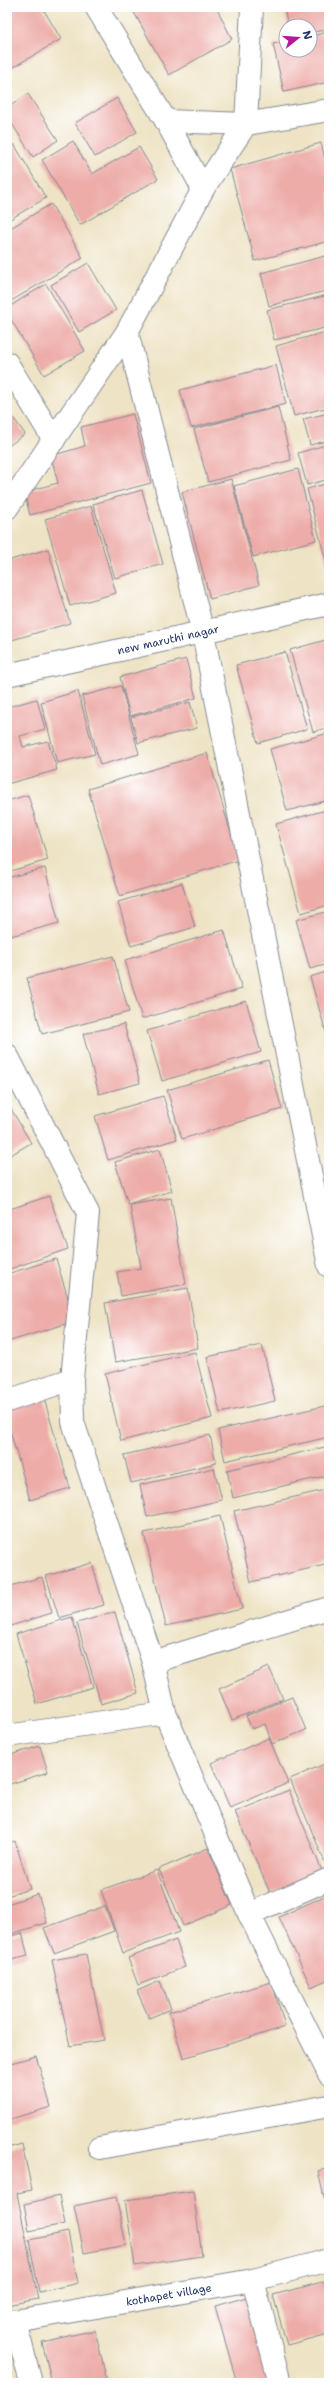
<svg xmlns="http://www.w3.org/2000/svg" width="336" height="2390" viewBox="0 0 336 2390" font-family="'Shantell Sans',sans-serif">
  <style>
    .building { fill: #edaca8 }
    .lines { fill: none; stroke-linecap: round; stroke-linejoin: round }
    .minor-casing { stroke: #848992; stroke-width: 24 }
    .minor { stroke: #fff; stroke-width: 22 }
    .labels { text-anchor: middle; stroke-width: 4; stroke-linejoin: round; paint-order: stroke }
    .street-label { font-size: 11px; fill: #1b2f5e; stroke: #fff }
  </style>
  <rect width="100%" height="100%" fill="#fff"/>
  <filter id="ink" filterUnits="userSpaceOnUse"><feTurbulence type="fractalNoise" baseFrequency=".025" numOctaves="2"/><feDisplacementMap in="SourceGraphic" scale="8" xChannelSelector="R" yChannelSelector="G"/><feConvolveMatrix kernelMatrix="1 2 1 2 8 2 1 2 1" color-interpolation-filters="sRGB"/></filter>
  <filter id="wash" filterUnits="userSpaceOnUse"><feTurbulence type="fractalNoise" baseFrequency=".012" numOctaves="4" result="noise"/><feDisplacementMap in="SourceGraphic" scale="16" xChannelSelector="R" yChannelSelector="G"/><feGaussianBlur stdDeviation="0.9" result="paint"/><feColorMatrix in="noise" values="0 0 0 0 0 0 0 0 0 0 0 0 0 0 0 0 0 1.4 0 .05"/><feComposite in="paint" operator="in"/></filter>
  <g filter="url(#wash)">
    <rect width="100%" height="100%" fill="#eee3c5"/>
    <g id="blocks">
      <path class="building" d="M7 7H42L61 39 7 71Z
        M131 7H216L232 39 169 75Z
        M289 7H329V29L310 33V26H288L284 8Z
        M329 32V82L284 92 273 44 286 41V50H310V36Z
        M28 94 58 140 33 157 7 116V108Z
        M117 98 137 132 95 157 75 123Z
        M73 141 92 174 139 147 158 179 80 225 42 160Z
        M321 143 329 174V241L255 261 230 169Z
        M14 144 46 198 7 221V149Z
        M51 204 83 258 11 301 7 295V230Z
        M329 255V290L269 306 261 273Z
        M88 263 116 310 79 332 51 285Z
        M46 284 85 351 44 375 7 313V308Z
        M329 295V327L274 340 267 310Z
        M329 331V407L294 416 276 346Z
        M276 365 286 404 191 428 180 390Z
        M278 407 291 460 208 482 194 429Z
        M7 409 25 434 7 447Z
        M329 413V440L310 445 303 419Z
        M133 414 151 483 30 515 24 492 58 483 51 456 85 446 81 427Z
        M329 444V479L307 485 298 453Z
        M298 469 316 540 253 557 234 486Z
        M231 479 259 585 210 599 182 492Z
        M329 483V564L327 565 307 489Z
        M142 490 163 564 115 578 93 504Z
        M91 506 116 593 70 606 45 519Z
        M48 549 70 623 12 640 7 624V561Z
        M329 639V727L313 732 290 650Z
        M285 652 307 729 258 743 236 665Z
        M186 659 196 698 130 716 120 677Z
        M121 686 139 754 100 765 82 696Z
        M78 691 95 754 57 763 41 702Z
        M37 699 45 729 20 736 23 747 48 741 57 770 7 784V707Z
        M190 702 197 728 138 743 131 717Z
        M329 733V800L287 811 270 749Z
        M207 753 239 860 120 896 88 789Z
        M28 795 48 860 7 872V801Z
        M329 809V905L301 913 276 824Z
        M45 868 59 923 7 937V878Z
        M182 883 195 927 131 946 118 902Z
        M329 911V964L310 969 296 920Z
        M224 930 242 989 142 1019 125 960Z
        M113 956 129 1012 42 1034 27 978Z
        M329 971V1043L310 977Z
        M246 1001 261 1052 162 1081 147 1031Z
        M124 1024 140 1083 99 1094 83 1034Z
        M268 1060 282 1109 182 1139 167 1090Z
        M163 1096 177 1139 108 1160 95 1116Z
        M7 1102 31 1143 7 1157Z
        M160 1149 172 1191 128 1204 115 1162Z
        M49 1196 68 1249 7 1270V1210Z
        M171 1198 186 1284 121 1296 117 1272 141 1268 130 1205Z
        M56 1259 75 1321 7 1342V1274Z
        M188 1288 198 1348 115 1362 105 1303Z
        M262 1345 275 1401 220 1413 207 1357Z
        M195 1352 212 1418 121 1441 105 1374Z
        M43 1395 70 1488 30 1500 7 1420V1406Z
        M329 1405V1437L225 1461 218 1430Z
        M210 1435 216 1463 131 1483 124 1455Z
        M329 1446V1475L233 1498 227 1470Z
        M214 1468 222 1500 147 1517 140 1485Z
        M329 1489V1564L251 1582 234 1511Z
        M220 1516 242 1609 166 1626 144 1533Z
        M92 1563 104 1605 59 1618 46 1576Z
        M42 1577 52 1613 7 1627V1587Z
        M115 1612 138 1693 101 1704 77 1623Z
        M72 1617 93 1687 37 1704 16 1634Z
        M329 1640V1652L324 1642Z
        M269 1667 283 1699 232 1720 219 1689Z
        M292 1697 306 1730 272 1744 265 1724 252 1729 246 1716Z
        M269 1738 288 1783 230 1808 211 1763Z
        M40 1746 48 1772 7 1785V1756Z
        M329 1762V1870H328L290 1779Z
        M289 1790 322 1871 270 1893 235 1812Z
        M15 1841 30 1889 7 1896V1844Z
        M208 1848 232 1905 183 1926 159 1869Z
        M157 1870 179 1932 123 1953 101 1890Z
        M38 1894 47 1923 7 1935V1904Z
        M329 1894V1979L311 1987 279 1917Z
        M105 1906 114 1931 54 1953 44 1928Z
        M22 1933 28 1956 7 1961V1937Z
        M176 1940 185 1967 138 1985 128 1958Z
        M86 1954 104 2040 70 2046 52 1960Z
        M160 1981 171 2009 149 2018 137 1991Z
        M272 1982 285 2027 183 2058 169 2012Z
        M36 2056 51 2107 7 2120V2064Z
        M22 2144 32 2190 17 2193 38 2299 7 2305V2148Z
        M329 2168V2215H328L318 2171Z
        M193 2191 202 2256 135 2266 125 2200Z
        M59 2196 65 2224 29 2231 24 2204Z
        M116 2197 126 2245 84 2253 74 2206Z
        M68 2232 78 2283 39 2292 29 2240Z
        M326 2281 329 2294V2334L287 2345 273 2295Z
        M250 2296 276 2383H237L215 2306Z
        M95 2330 107 2381 99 2383H52L42 2342Z"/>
    </g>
  </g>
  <g filter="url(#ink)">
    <use href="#blocks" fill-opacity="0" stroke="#848992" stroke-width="1"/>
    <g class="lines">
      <g class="minor-casing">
        <g id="minor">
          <path d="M96 7 166 121 246 124 329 110"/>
          <path d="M166 121 203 189"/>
          <path d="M127 332 203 633 329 1266"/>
          <path d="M7 363 54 440"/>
          <path d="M7 508 127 332 203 189 246 124 252 7"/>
          <path id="s1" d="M7 675 329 604"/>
          <path d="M7 1055 88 1213 72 1379 73 1422 153 1662 165 1713 249 1914 329 2074"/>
          <path d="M7 1401 72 1379"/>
          <path d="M153 1662 329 1608"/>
          <path d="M7 1736 165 1713"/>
          <path d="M249 1914 329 1879"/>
          <path d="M99 2148 329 2106"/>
          <path d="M253 2280 280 2383"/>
          <path id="s2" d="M7 2320 15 2321 253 2280 329 2260"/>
          <path d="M15 2321 31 2383"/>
        </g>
      </g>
      <use href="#minor" class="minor"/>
    </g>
  </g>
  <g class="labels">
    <g class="street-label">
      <text dy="4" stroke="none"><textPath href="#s1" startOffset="165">new maruthi nagar</textPath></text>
      <text dy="4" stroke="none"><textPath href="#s2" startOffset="164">kothapet village</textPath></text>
    </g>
  </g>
  <rect width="336" height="2390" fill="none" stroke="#fff" stroke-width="24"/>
  <g transform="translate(298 38) rotate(73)"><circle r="19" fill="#ffffff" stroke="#a4acbf"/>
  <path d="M0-3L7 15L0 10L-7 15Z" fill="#b5179e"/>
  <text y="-6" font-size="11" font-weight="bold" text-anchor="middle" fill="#1b2f5e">N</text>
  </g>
</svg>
